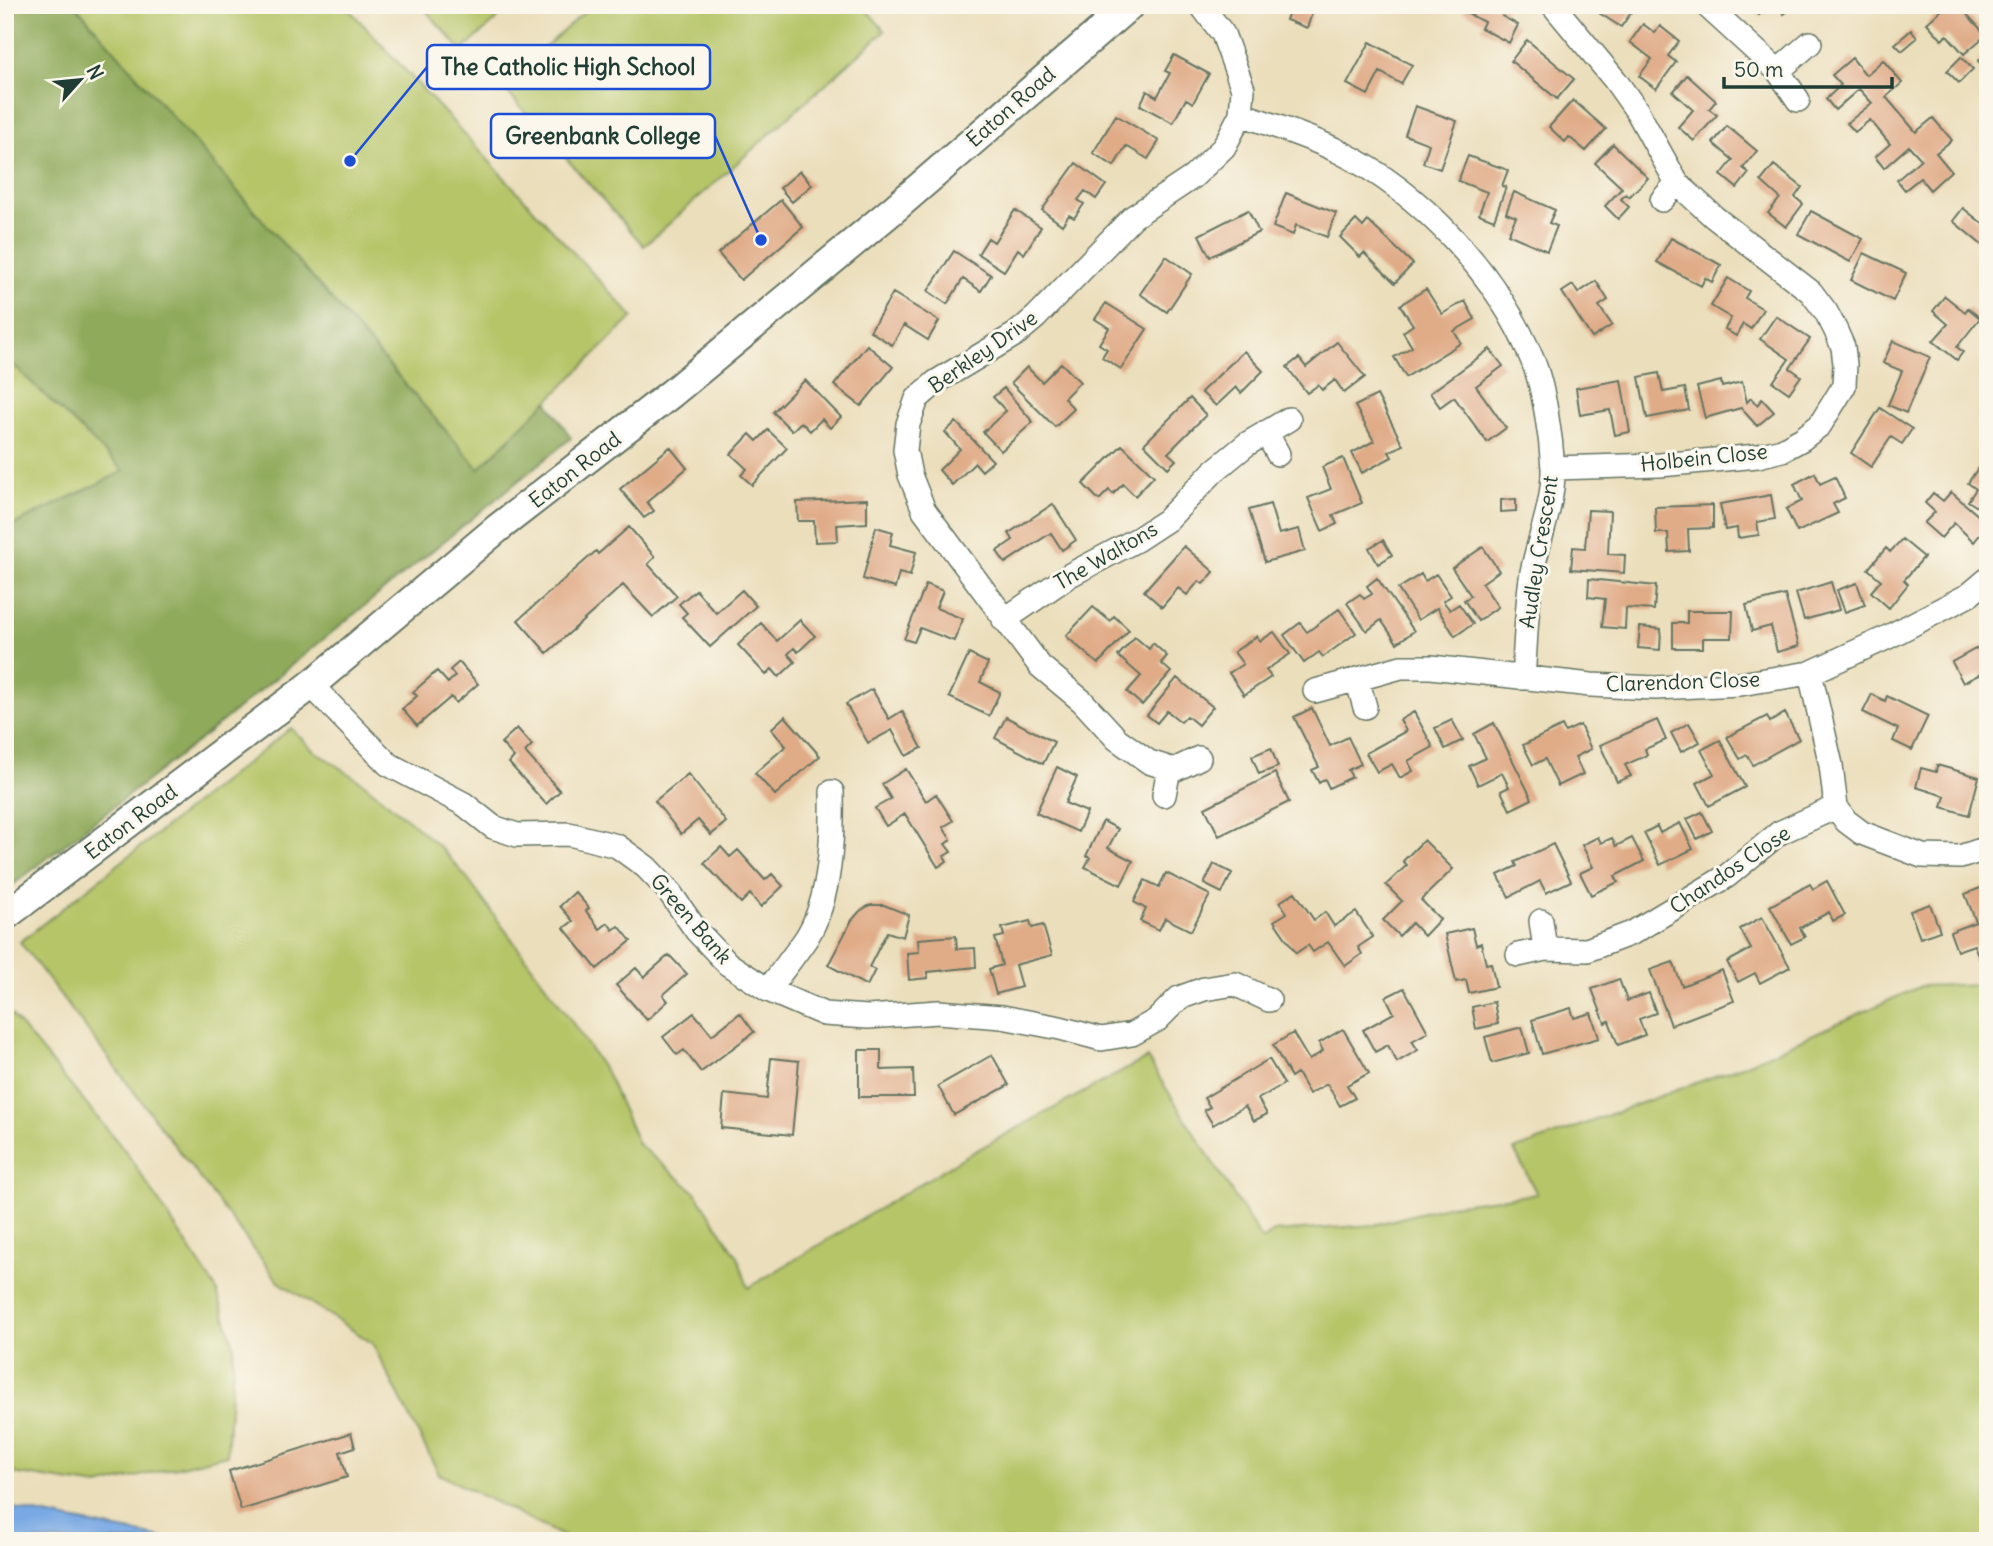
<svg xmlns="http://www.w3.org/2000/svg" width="1993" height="1546" viewBox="0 0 1993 1546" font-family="Delius,sans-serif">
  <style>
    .green { fill: #b6c567; stroke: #6a814e; stroke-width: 2 }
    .forest { fill: #90aa5c; stroke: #587448; stroke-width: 2 }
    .water { fill: #79a9e4; stroke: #4c738c; stroke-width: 2 }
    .building { fill: #e0ac88 }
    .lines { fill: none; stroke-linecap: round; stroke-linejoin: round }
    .minor-casing { stroke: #667563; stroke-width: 26 }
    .tertiary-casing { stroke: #667563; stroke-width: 32 }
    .minor { stroke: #fff; stroke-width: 23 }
    .tertiary { stroke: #fff; stroke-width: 28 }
    .labels { text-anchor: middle; stroke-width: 6; stroke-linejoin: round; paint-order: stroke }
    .street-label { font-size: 21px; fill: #1f3d34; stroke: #fbf7ec }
    .leader { fill: none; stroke: #1d4ed8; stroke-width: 2.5 }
    .callout-dot { fill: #1d4ed8; stroke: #fbf7ec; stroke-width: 2.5 }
    .callout { fill: #fbf7ec; stroke: #1d4ed8; stroke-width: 2.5 }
    .callout-label { font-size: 23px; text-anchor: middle; font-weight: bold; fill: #1f3d34 }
  </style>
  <rect width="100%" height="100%" fill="#fbf7ec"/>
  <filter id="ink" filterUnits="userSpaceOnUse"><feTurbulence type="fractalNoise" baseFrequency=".0143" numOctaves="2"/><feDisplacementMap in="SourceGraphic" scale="14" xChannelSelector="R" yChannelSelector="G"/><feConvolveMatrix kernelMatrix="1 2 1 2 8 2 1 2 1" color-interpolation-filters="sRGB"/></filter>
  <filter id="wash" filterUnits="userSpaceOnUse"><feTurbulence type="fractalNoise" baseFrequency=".00686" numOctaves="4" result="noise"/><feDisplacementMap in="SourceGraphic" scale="28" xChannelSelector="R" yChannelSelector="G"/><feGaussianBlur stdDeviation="1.57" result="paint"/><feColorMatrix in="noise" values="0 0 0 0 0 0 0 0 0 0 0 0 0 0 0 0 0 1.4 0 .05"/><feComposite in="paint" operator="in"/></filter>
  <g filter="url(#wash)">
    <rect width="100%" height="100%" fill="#ebdebb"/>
    <path class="green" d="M75 5H345L633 317 479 469Z
      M421 5H512L462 51Z
      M592 5H862L885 31 644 246 502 86Z
      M5 357 125 471 5 529Z
      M291 728 313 750 363 783 411 822 443 850 466 877 564 1010 607 1074 638 1144 695 1192 738 1257 748 1288 964 1157 1147 1058 1262 1240 1274 1232 1374 1225 1450 1205 1537 1194 1514 1150 1742 1066 1921 986 1988 984V1541H572L439 1474 372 1343 279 1282 20 942Z
      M5 1007 127 1153 216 1289 234 1346 227 1455 98 1486 5 1472Z"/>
    <path class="forest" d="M5 5 76 6 479 469 547 401 571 438 198 741 5 891V529L124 471 5 357V45L15 40 5 29Z"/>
    <path class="water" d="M5 1507 177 1541H5Z"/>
    <g id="blocks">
      <path class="building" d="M1291 5H1315L1307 28 1286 20Z
        M1466 5H1501L1506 8 1502 16 1518 25 1509 43 1481 28 1484 22 1463 11Z
        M1600 5H1622L1632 11 1621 27 1596 11Z
        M1750 5H1770L1759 15Z
        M1776 5H1794L1784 14Z
        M1947 5H1968L1963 10 1986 35 1964 54 1947 35 1942 40 1927 23Z
        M1643 24 1655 33 1660 26 1679 41 1668 56 1676 62 1656 89 1639 76 1652 59 1630 42Z
        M1911 30 1917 38 1902 51 1895 44Z
        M1527 40 1574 79 1557 99 1511 61Z
        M1370 42 1412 65 1401 84 1380 72 1368 95 1347 84Z
        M1988 52V71L1978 61Z
        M1174 55 1209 74 1193 103 1186 99 1173 123 1140 105 1147 91 1157 97 1170 73 1165 71Z
        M1961 57 1973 69 1959 83 1947 71Z
        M1852 58 1866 75 1883 60 1902 83 1886 97 1916 132 1933 118 1952 140 1936 153 1951 171 1930 190 1920 178 1905 190 1897 180 1921 159 1909 146 1884 168 1875 157 1890 144 1870 120 1855 132 1847 123 1872 103 1859 89 1835 110 1826 99 1841 85 1832 75Z
        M1687 75 1716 101 1709 109 1717 115 1694 141 1678 127 1693 110 1673 92Z
        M1573 100 1606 129 1586 151 1569 137 1565 142 1549 127Z
        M1415 106 1457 121 1440 169 1423 163 1429 144 1405 135Z
        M1116 115 1159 141 1148 159 1126 146 1114 166 1093 153Z
        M1727 126 1757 151 1743 168 1749 173 1737 188 1721 175 1733 160 1713 143Z
        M1613 144 1648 178 1629 197 1626 194 1621 199 1629 207 1618 219 1605 206 1622 188 1595 163Z
        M1468 156 1508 170 1502 186 1506 187 1494 220 1479 214 1487 192 1458 181Z
        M1076 163 1106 185 1096 199 1085 191 1078 200 1084 204 1074 218 1069 215 1062 225 1042 210Z
        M1774 165 1802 187 1795 197 1803 204 1786 227 1768 213 1780 198 1761 181Z
        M800 171 812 185 792 202 780 188Z
        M1514 192 1555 210 1549 223 1557 226 1547 251 1508 234 1516 217 1506 213Z
        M1286 193 1336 213 1327 237 1296 225 1293 235 1273 227Z
        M781 200 803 227 741 280 718 253Z
        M1963 208 1988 228V250L1953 221Z
        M1015 210 1041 227 1024 254 1018 249 1004 271 978 254 988 238 994 242Z
        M1248 210 1259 232 1210 257 1199 235Z
        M1811 211 1863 239 1850 262 1798 234Z
        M1356 220 1363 227 1368 221 1413 264 1395 283 1364 253 1360 257 1340 237Z
        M1671 238 1721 265 1712 282 1705 278 1701 286 1657 262Z
        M954 251 991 275 981 291 963 279 947 304 928 291Z
        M1864 253 1906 273 1893 301 1851 280Z
        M1166 256 1192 274 1167 312 1140 294Z
        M1728 278 1749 291 1745 298 1763 309 1751 329 1743 324 1736 336 1725 329 1731 318 1711 306Z
        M1596 281 1608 300 1599 306 1612 325 1592 338 1562 292 1573 285 1578 293Z
        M1426 289 1442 314 1465 301 1475 319 1454 331 1461 343 1406 377 1394 357 1412 347 1403 332 1413 325 1400 305Z
        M893 293 939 321 928 340 904 325 892 345 870 331Z
        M1945 296 1965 312 1968 308 1980 318 1957 347 1963 352 1957 360 1933 341 1948 324 1933 311Z
        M1106 303 1147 329 1121 369 1102 357 1107 349 1099 344 1109 328 1095 319Z
        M1776 316 1810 339 1790 368 1801 376 1789 393 1773 382 1789 359 1760 339Z
        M1893 341 1930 357 1906 413 1888 405 1902 371 1883 363Z
        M1337 342 1365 377 1344 393 1335 380 1322 390 1318 385 1307 393 1287 367 1299 358 1306 367Z
        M867 345 893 367 861 406 834 385Z
        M1490 349 1503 366 1476 386 1506 428 1487 442 1454 397 1440 407 1430 393Z
        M1244 351 1263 371 1241 393 1236 387 1216 406 1201 392Z
        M1061 363 1080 382 1064 398 1074 409 1055 427 1011 383 1027 367 1042 382Z
        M1659 373 1663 392 1685 388 1689 410 1647 418 1639 377Z
        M805 380 841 417 830 428 822 419 810 431 801 422 792 431 773 412Z
        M1621 380 1630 432 1615 435 1610 410 1580 415 1576 388Z
        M1721 381 1722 387 1742 382 1747 402 1751 398 1757 405 1762 399 1774 412 1757 426 1741 408 1705 418 1697 387Z
        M1004 388 1033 422 1001 451 983 432 1006 411 993 397Z
        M1377 395 1403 445 1389 452 1392 457 1362 473 1352 453 1374 441 1355 406Z
        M1190 398 1206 415 1168 453 1176 460 1168 468 1144 444Z
        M1880 408 1912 429 1902 444 1891 437 1871 467 1851 453Z
        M956 422 993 461 982 471 975 463 952 485 939 470 960 449 945 432Z
        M768 430 787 448 752 485 741 475 747 469 731 454 750 434 757 441Z
        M1122 445 1154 476 1135 496 1123 484 1113 494 1109 490 1099 500 1083 484Z
        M670 447 687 468 647 502 654 511 644 518 620 489Z
        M1988 453V514L1968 501 1976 489 1968 483Z
        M1343 458 1362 503 1333 515 1337 524 1322 531 1308 498 1331 489 1322 467Z
        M1815 473 1820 484 1835 477 1845 498 1833 504 1838 513 1797 532 1786 509 1802 501 1794 484Z
        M1951 492 1988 524 1974 542 1954 523 1941 538 1924 523 1935 512 1925 503 1933 493 1943 501Z
        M1771 495 1775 519 1757 522 1759 535 1738 538 1737 528 1725 530 1720 504Z
        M867 499V523L837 525 838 541 815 542 814 521H798L797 502Z
        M1516 499V511L1501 512V500Z
        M1053 504 1076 540 1062 550 1051 533 1005 563 997 551 1013 540 1009 533Z
        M1270 504 1279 534 1299 529 1305 551 1265 562 1249 510Z
        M1713 505V528L1688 529 1689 551 1669 552 1668 533H1656L1655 507Z
        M1588 510 1610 511 1608 554 1625 555 1624 573 1571 569 1573 547 1585 548Z
        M629 527 655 557 648 564 677 596 653 617 623 585 547 653 518 620 596 551 598 554Z
        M876 527 893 532 890 545 916 552 910 576 899 573 895 588 863 579Z
        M1902 539 1924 557 1904 580 1908 584 1889 608 1871 592 1881 580 1868 569 1886 548 1890 552Z
        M1383 540 1392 555 1378 564 1369 548Z
        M1184 546 1214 572 1203 584 1199 581 1187 595 1178 588 1162 607 1144 591Z
        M1483 547 1499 571 1482 583 1498 607 1478 621 1464 600 1471 596 1452 568Z
        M1421 574 1425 581 1436 574 1451 596 1443 601 1450 610 1459 604 1473 624 1455 636 1437 608 1418 620 1398 589Z
        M1377 578 1414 631 1397 643 1381 620 1367 631 1347 603 1360 594 1364 599 1372 594 1367 586Z
        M1589 579 1656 586 1654 610 1626 608 1625 629 1602 627 1605 599 1588 597Z
        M1831 582 1839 610 1804 620 1796 593Z
        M1857 583 1865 605 1845 612 1837 590Z
        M926 584 943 591 936 608 963 619 954 641 920 628 914 642 904 639Z
        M696 590 716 613 742 590 756 606 710 647 682 617 687 613 679 604Z
        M1785 595 1799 646 1777 652 1771 626 1752 631 1746 605Z
        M1093 607 1110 621 1114 616 1129 630 1098 664 1066 636Z
        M1339 609 1356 633 1323 657 1319 652 1304 663 1284 635 1300 623 1307 632Z
        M1687 611H1733L1732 638H1703V648H1673V623H1687Z
        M800 620 815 636 798 652 794 648 788 654 795 662 779 677 772 669 766 675 738 645 761 623 777 641Z
        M1640 627 1661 629 1660 650 1638 648Z
        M1274 632 1290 654 1266 670 1271 677 1244 695 1229 673 1243 664 1234 652 1257 636 1260 641Z
        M1135 637 1149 649 1153 643 1167 656 1161 663 1171 672 1142 705 1127 692 1141 676 1118 656Z
        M1988 642V687L1980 674 1963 683 1952 662Z
        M969 654 988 663 980 682 1000 692 989 716 949 697Z
        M459 662 478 684 456 703 451 697 417 726 402 709 417 696 413 692 437 671 448 683 455 676 450 670Z
        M1177 678 1213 707 1198 725 1187 716 1181 722 1167 711 1157 723 1147 715Z
        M872 689 889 719 902 711 922 748 906 756 892 730 868 743 846 704Z
        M1872 694 1885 701 1887 696 1928 716 1912 750 1893 741 1898 729 1863 712Z
        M1312 708 1330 746 1348 737 1361 764 1348 770 1352 777 1329 788 1325 779 1319 783 1312 770 1319 767 1294 717Z
        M1414 712 1433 747 1408 761 1413 771 1400 778 1392 764 1377 772 1366 753 1406 731 1400 720Z
        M1785 713 1799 739 1753 765 1747 755 1740 759 1727 737 1767 716 1770 722Z
        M785 716 820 756 775 795 755 773 786 746 771 729Z
        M1006 717 1054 742 1043 764 995 738Z
        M1452 720 1463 740 1445 749 1435 728Z
        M1657 720 1666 740 1645 749 1647 755 1625 765 1631 776 1617 782 1600 745Z
        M1494 723 1532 799 1510 810 1501 791 1509 787 1502 773 1478 785 1469 766 1486 758 1474 734Z
        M1689 723 1700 742 1681 752 1671 733Z
        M1580 725 1591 749 1575 757 1583 774 1558 786 1545 759 1533 765 1523 745 1562 726 1565 732Z
        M517 728 532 745 525 752 560 791 546 804 509 763 514 757 501 743Z
        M1720 740 1745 787 1709 806 1697 783 1714 774 1701 750Z
        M1271 748 1278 767 1259 774 1252 756Z
        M1937 765 1979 777 1969 815 1942 807 1945 796 1916 787 1921 768 1936 772Z
        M1057 767 1077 777 1065 803 1087 812 1078 832 1036 813Z
        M906 769 926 801 936 794 953 821 943 827 951 840 945 844 951 852 944 856 947 861 938 867 905 814 886 826 875 808 891 799 882 784Z
        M1275 773 1289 802 1219 836 1205 808Z
        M688 774 726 822 711 835 698 820 681 834 655 801Z
        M1702 812 1712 831 1697 839 1687 819Z
        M1103 821 1118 829 1108 848 1133 861 1121 885 1085 867 1090 858 1086 856Z
        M1680 823 1693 849 1660 865 1644 833 1657 826 1660 833Z
        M1598 837 1601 843 1612 838 1616 846 1632 838 1644 861 1615 876 1618 882 1591 895 1580 873 1593 867 1582 845Z
        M1424 840 1453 869 1421 900 1440 919 1424 936 1412 923 1399 936 1383 920 1402 901 1386 885 1407 865 1403 861Z
        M1553 844 1571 881 1546 893 1540 881 1509 897 1498 875 1517 866 1515 862Z
        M721 847 730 857 738 850 765 880 772 874 783 886 761 907 750 894 741 903 704 863Z
        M1214 864 1232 873 1222 893 1204 884Z
        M1166 873 1210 895 1191 931 1165 918 1159 930 1140 921 1146 909 1134 902 1145 880 1159 887Z
        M1827 881 1845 915 1833 921 1829 912 1800 928 1805 937 1791 944 1770 906 1810 884 1813 889Z
        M1988 885V966L1983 968 1974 945 1957 951 1950 932 1976 922 1965 894Z
        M575 892 589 908 586 911 600 929 608 923 613 930 619 926 631 941 597 969 564 928 573 921 560 906Z
        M1295 892 1314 920 1325 912 1334 926 1356 912 1373 937 1358 947 1362 954 1345 966 1328 942 1313 952 1308 945 1296 953 1274 921 1287 913 1280 902Z
        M1930 904 1940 931 1920 938 1910 911Z
        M870 905H884L909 915 903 937 887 932 869 967 875 970 867 986 828 965 852 920 860 911Z
        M1762 917 1790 967 1760 983 1755 973 1738 982 1727 962 1751 949 1740 929Z
        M1030 921 1032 928 1043 925 1052 955 1015 965 1021 987 996 994 989 969 1002 965 995 938 1004 936 1002 928Z
        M1472 928 1476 945 1481 943 1486 964 1491 963 1496 987 1469 993 1466 980 1456 982 1445 934Z
        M956 936 957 949 975 948 976 967 928 972V978L909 980 907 953 919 952 918 939Z
        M669 955 687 974 663 995 668 1001 647 1020 616 985 636 968 644 977Z
        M1673 962 1682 986 1722 970 1734 1001 1671 1025 1650 970Z
        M1619 979 1627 1001 1649 993 1656 1013 1639 1019 1645 1035 1618 1045 1609 1021 1605 1023 1592 989Z
        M1404 988 1428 1032 1412 1041 1418 1050 1397 1062 1388 1045 1375 1052 1363 1030 1394 1013 1386 997Z
        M1494 1002 1498 1024 1476 1029 1472 1007Z
        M1571 1008 1574 1018 1591 1013 1599 1038 1542 1054 1532 1020Z
        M694 1013 712 1035 740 1013 754 1032 701 1072 684 1050 677 1055 663 1037Z
        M1522 1027 1529 1053 1492 1063 1485 1037Z
        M1343 1029 1369 1073 1347 1085 1355 1098 1340 1106 1327 1084 1309 1094 1297 1073 1291 1077 1273 1045 1293 1033 1309 1060 1323 1051 1319 1043Z
        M859 1050H881V1070L913 1069 914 1097H859Z
        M992 1055 1009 1085 954 1115 938 1086Z
        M771 1058 799 1061 792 1135 721 1128 724 1094 767 1099Z
        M1269 1059 1284 1084 1258 1099 1267 1114 1254 1121 1245 1106 1213 1125 1204 1110 1210 1107 1204 1098Z
        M351 1433 355 1447 340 1452 347 1477 241 1510 229 1471Z"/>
    </g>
  </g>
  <g filter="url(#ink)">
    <use href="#blocks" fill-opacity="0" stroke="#667563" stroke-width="2"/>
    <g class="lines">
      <g class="minor-casing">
        <path id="minor" d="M1706 5 1778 71 1810 43
          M1778 71 1798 100
          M1241 114C1274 126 1309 136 1340 152 1422 193 1497 274 1532 359 1544 386 1551 438 1553 468 1554 503 1539 538 1532 572 1526 607 1526 643 1523 678
          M1662 200 1677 183
          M1266 432 1278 454
          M1553 468 1660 465 1758 456 1782 450 1802 439 1820 425 1844 386 1845 364 1843 347 1835 329 1826 312 1811 292 1714 217 1677 183 1637 111 1615 80 1553 5
          M1004 620 1070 575 1138 539 1167 520 1214 471 1247 444 1289 419
          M1810 673 1831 765 1836 807 1846 821 1862 833 1922 856 1960 857 1988 848
          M1357 679 1365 707
          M311 685 388 764 464 804 493 827 517 835 569 834 617 846 646 867 668 890 696 930 728 964 768 990 824 1014 868 1017 938 1012 1002 1017 1060 1028 1101 1039 1132 1034 1157 1020 1179 998 1204 989 1235 984 1269 1000
          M1315 691 1401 667H1431L1591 685 1655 688 1740 684 1810 673 1888 637 1969 595 1988 579
          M1199 758 1174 770 1149 762 1117 739 1082 701 1040 666 924 510 910 475 905 450 908 424 917 399 936 382 1016 334 1036 317 1133 217 1193 177 1224 147 1241 114 1243 89 1223 34 1201 5
          M1164 795 1169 769
          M1541 921 1545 949
          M1518 955 1545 949 1587 950 1632 933 1727 876 1779 833 1836 807
          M768 990C781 972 795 955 807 937 831 898 833 837 832 792"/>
      </g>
      <g class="tertiary-casing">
        <path id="tertiary" d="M5 916 311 685 498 528 672 393 894 209 1130 5"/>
      </g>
      <use href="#minor" class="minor"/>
      <use href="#tertiary" class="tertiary"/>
    </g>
  </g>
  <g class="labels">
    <g class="street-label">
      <text transform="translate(1011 107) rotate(-41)" y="7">Eaton Road</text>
      <text transform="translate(983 352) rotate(-35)" y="7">Berkley Drive</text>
      <text transform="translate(1704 458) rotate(-6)" y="7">Holbein Close</text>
      <text transform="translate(575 470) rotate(-38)" y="7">Eaton Road</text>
      <text transform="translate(1539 552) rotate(-81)" y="7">Audley Crescent</text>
      <text transform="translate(1106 556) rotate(-30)" y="7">The Waltons</text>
      <text transform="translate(1683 682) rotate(-2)" y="7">Clarendon Close</text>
      <text transform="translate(131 822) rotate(-37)" y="7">Eaton Road</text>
      <text transform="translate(1730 870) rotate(-34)" y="7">Chandos Close</text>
      <text transform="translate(691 919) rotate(49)" y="7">Green Bank</text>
    </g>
  </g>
  <path class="leader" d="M350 161L427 67M761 240L715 136"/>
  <g class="callout-dot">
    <circle cx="350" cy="161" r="7"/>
    <circle cx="761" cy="240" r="7"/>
  </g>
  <g class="callout">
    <rect x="427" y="45" width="283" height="44" rx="7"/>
    <rect x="491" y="114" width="224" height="44" rx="7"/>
  </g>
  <g class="callout-label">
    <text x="568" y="75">The Catholic High School</text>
    <text x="603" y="144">Greenbank College</text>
  </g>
  <rect width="1993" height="1546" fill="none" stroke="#fbf7ec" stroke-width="28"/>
  <g transform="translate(80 80) rotate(63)" stroke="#fbf7ec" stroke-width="5" paint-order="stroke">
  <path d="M0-5L12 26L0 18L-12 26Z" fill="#1f3d34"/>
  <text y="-10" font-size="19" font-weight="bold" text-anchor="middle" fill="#1f3d34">N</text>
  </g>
  <path d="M1724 77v10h168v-10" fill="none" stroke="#1f3d34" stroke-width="3.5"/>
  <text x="1734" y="77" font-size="21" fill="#1f3d34" stroke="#fbf7ec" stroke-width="5" paint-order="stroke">50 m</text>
</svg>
